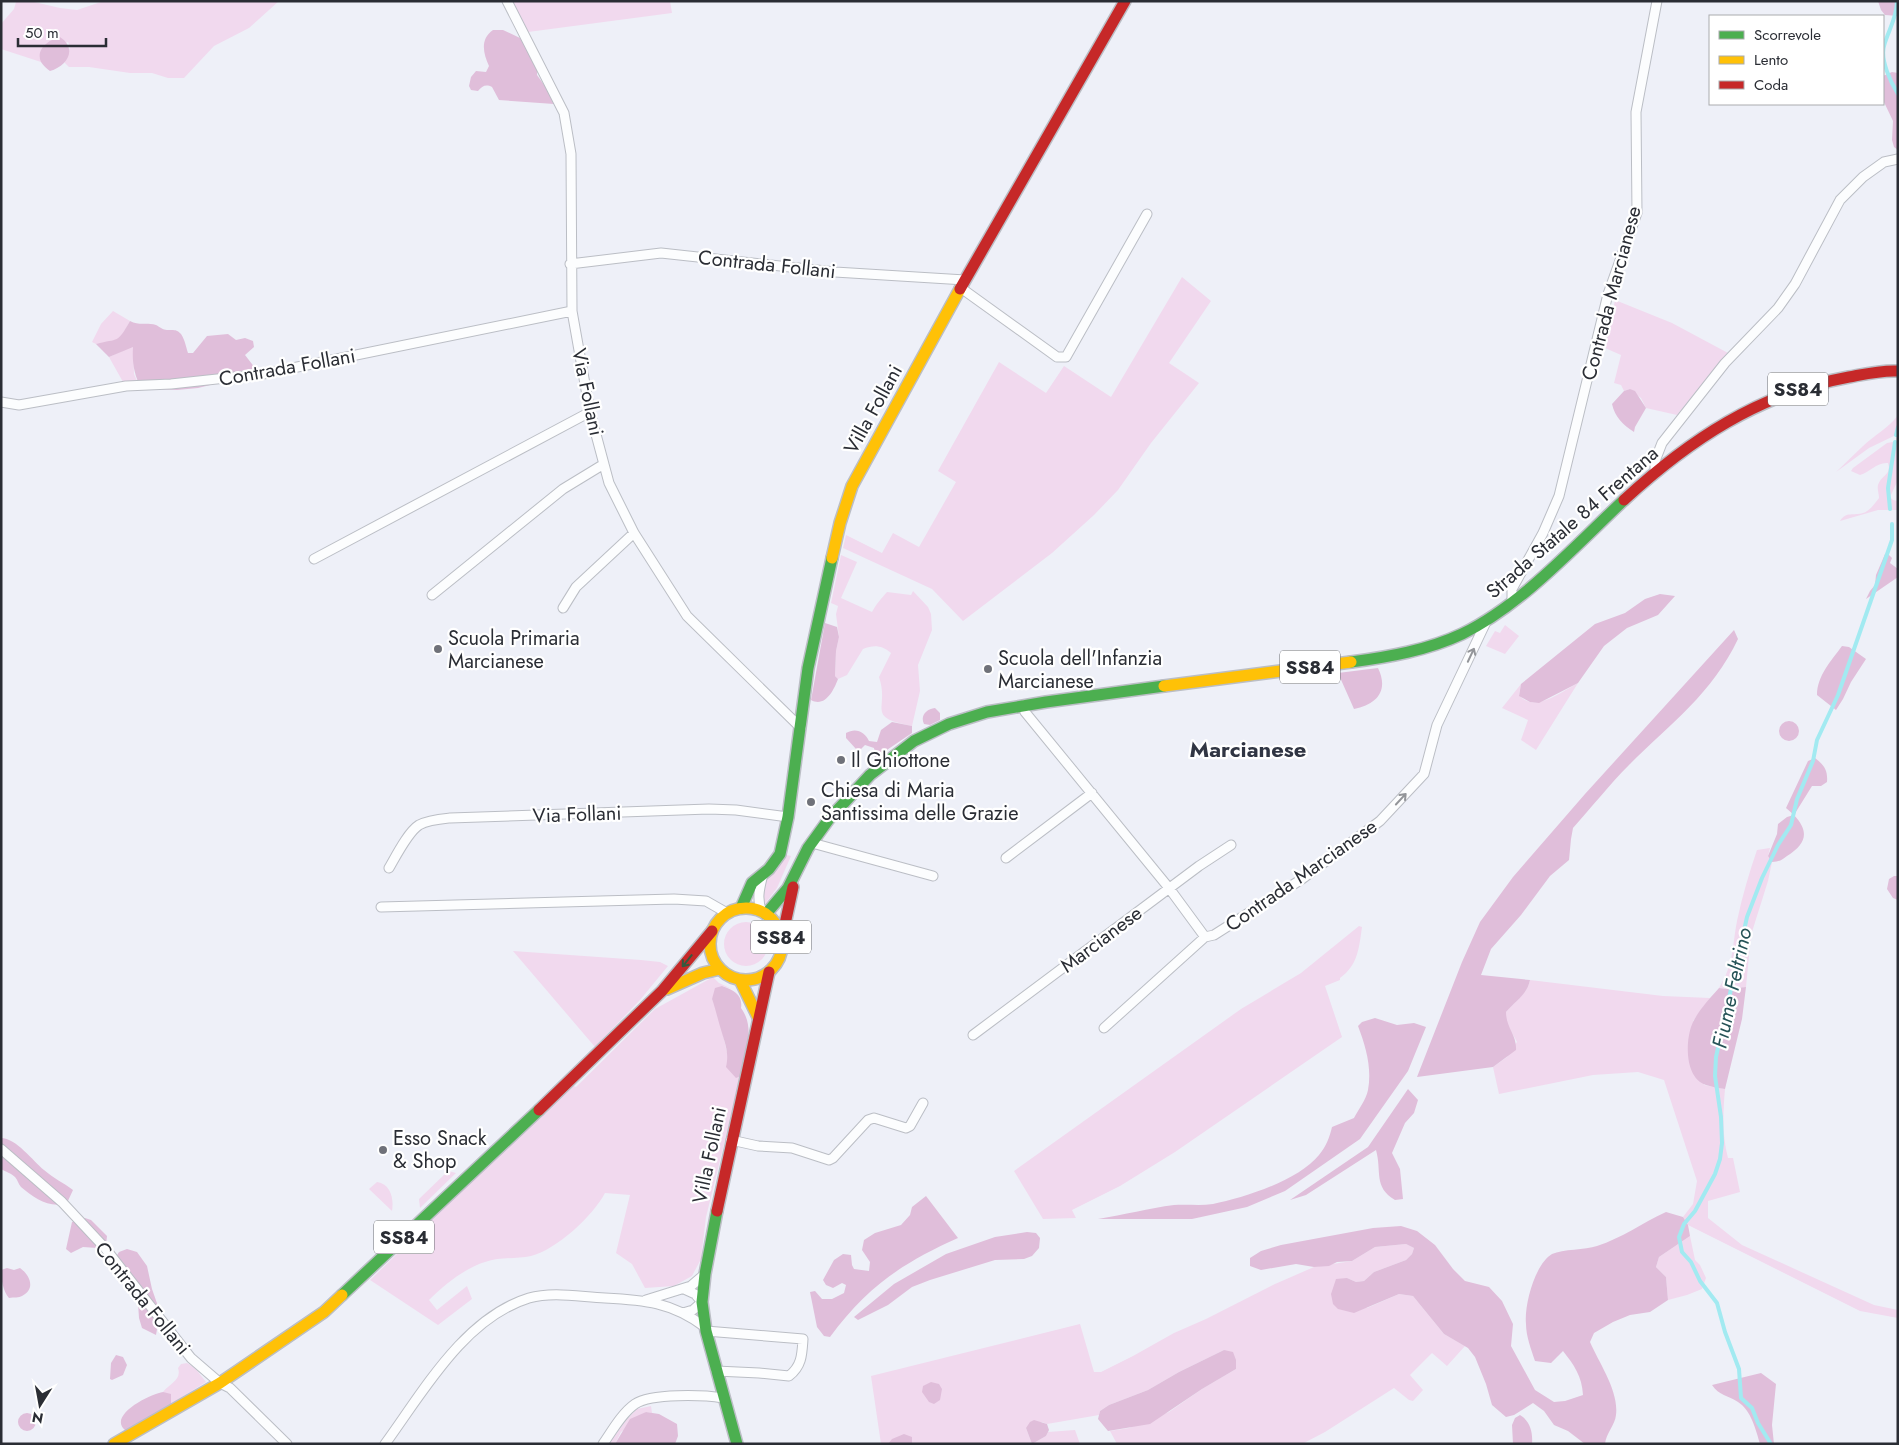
<svg xmlns="http://www.w3.org/2000/svg" width="1899" height="1445" viewBox="0 0 1899 1445" font-family="Jost,sans-serif">
  <style>
    .green { fill: #f1d9ee }
    .forest { fill: #e0beda }
    .lines { fill: none; stroke-linecap: round; stroke-linejoin: round }
    .stream { stroke: #a2eaf1; stroke-width: 4 }
    .street-casing { stroke: #bbbec5; stroke-width: 11 }
    .fast-casing { stroke: #bbbec5; stroke-width: 14 }
    .slow-casing { stroke: #bbbec5; stroke-width: 14 }
    .jam-casing { stroke: #bbbec5; stroke-width: 14 }
    .street { stroke: #fcfdfe; stroke-width: 9 }
    .fast { stroke: #4caf50; stroke-width: 11 }
    .slow { stroke: #ffc107; stroke-width: 11 }
    .jam { stroke: #c62828; stroke-width: 11 }
    .oneway { stroke: #939599 }
    .oneway2 { stroke: #365a3e }
    .poi-dot { fill: #6f7179; stroke: #fff; stroke-width: 2 }
    .labels { text-anchor: middle; stroke-width: 4.5; stroke-linejoin: round; paint-order: stroke }
    .shield { fill: #fff; stroke: #6a6c71; stroke-width: 1 }
    .shield-label { font-size: 19px; font-weight: bold; fill: #2a2d34 }
    .street-label { font-size: 20px; fill: #2a2d34; stroke: #fff }
    .poi-label { font-size: 20px; fill: #2a2d34; stroke: #fff; text-anchor: start }
    .water-label { font-size: 21px; font-style: italic; fill: #265357; stroke: #fff }
    .quarter-label { font-size: 22px; font-weight: bold; fill: #303543; stroke: #fff }
  </style>
  <rect width="100%" height="100%" fill="#eef0f8"/>
  <path class="green" d="M30 1 60 8 77 10 104 1H279L249 28 214 46 184 78H168L152 73H130L89 67H69L64 62 70 47 68 42 41 55V62L1 49V24L14 9 16 2Z
    M512 1H670L672 13 528 32Z
    M1182 277 1211 301 1169 363 1199 383 1151 443 1118 490 1094 515 1052 553 963 621 932 589 843 548 846 535 882 553 893 533 919 547 956 482 938 471 999 362 1046 393 1064 366 1111 397Z
    M1615 300 1672 323 1728 353 1677 415 1646 408 1641 398 1630 389 1624 391 1621 385 1614 383 1621 355 1605 348Z
    M113 311 130 321 122 336 117 342 96 344 92 342 101 324Z
    M133 346 134 374 137 381 123 382 109 357Z
    M1898 415V434L1869 448 1836 472C1845 464 1853 455 1862 447 1874 435 1888 429 1898 415Z
    M1898 441V480L1890 497 1893 500 1898 501V510H1878L1840 521C1846 511 1854 516 1863 513 1870 511 1875 503 1879 498 1879 494 1877 489 1878 485 1881 475 1892 475 1888 463 1877 462 1870 472 1860 475L1851 471 1853 468 1887 443Z
    M841 555 857 562 841 598 872 612C876 604 881 599 887 592L911 595 913 591 928 607 931 614 932 630 918 665 920 691 912 726C864 717 890 709 879 677L891 653C881 645 874 645 863 649L847 675 838 679 835 676 836 651 839 637 836 614 838 606 831 603Z
    M1505 625 1519 636 1505 654 1486 646 1495 631 1500 633Z
    M1578 683 1536 750 1521 740 1528 720 1502 708 1521 684 1519 695C1535 714 1562 691 1578 683Z
    M1770 848 1768 856 1772 862 1768 881 1751 935 1746 987 1727 989 1719 988C1734 964 1732 947 1737 921 1742 897 1749 873 1757 850Z
    M782 854 791 856 777 888 765 904 761 894 767 876Z
    M724 944a22 22 0 1 1 44 0a22 22 0 1 1-44 0Z
    M1359 926 1362 927C1359 948 1358 965 1340 978V980L1325 986 1342 1037 1175 1152 1120 1186 1072 1210 1076 1218 1043 1219 1014 1171 1241 1009 1301 973Z
    M513 951 641 960 660 962 668 966 640 1000 595 1047Z
    M713 977 719 983 732 989 722 986 712 999 719 1016 728 1057 741 1076 706 1217 701 1259 692 1276 674 1286 645 1288 632 1264 616 1253 630 1195 605 1193C593 1216 556 1250 531 1256 516 1259 499 1257 485 1262 465 1268 444 1285 429 1300L437 1310 467 1286 472 1299 438 1325 370 1280 572 1085 576 1087 655 1009Z
    M1530 980 1663 996 1710 998 1693 1021 1704 1085 1725 1089C1723 1113 1722 1135 1728 1158H1733L1740 1192 1708 1201V1218L1742 1245 1874 1305 1898 1310V1318L1860 1311 1688 1225 1683 1217 1693 1204 1697 1181 1664 1080 1638 1072 1593 1075 1499 1094 1493 1067 1507 1057 1517 1042 1506 1022V1012C1515 1001 1527 994 1530 980Z
    M448 1171 456 1173 420 1208 419 1199Z
    M377 1182C391 1184 394 1199 392 1211L369 1189Z
    M1690 1236 1695 1260 1700 1265 1706 1278 1702 1289 1687 1295 1668 1300 1666 1277 1656 1267 1659 1257Z
    M1406 1244 1414 1248 1412 1254 1406 1260 1374 1272 1364 1281 1356 1282 1347 1278 1367 1308 1399 1294 1413 1296 1444 1334 1465 1346 1447 1366 1432 1353 1410 1375 1423 1390 1413 1401 1409 1400 1394 1388 1325 1432 1302 1444H1117L1110 1431 1129 1428 1169 1412 1202 1389 1236 1369 1224 1350 1179 1372 1148 1390 1109 1405 1100 1411 1099 1415 1047 1424 1042 1422 1026 1428 1032 1444H881L871 1376 1080 1324 1094 1372H1101L1133 1356 1174 1333 1206 1319 1275 1284 1314 1267 1352 1261 1375 1247Z
    M187 1363 195 1368 206 1382 171 1404 163 1392C170 1383 182 1380 178 1368L181 1364Z
    M651 1406 652 1413 646 1412 621 1432 615 1444H609L627 1419 637 1409Z
    M1075 1430 1080 1444H1032L1046 1436 1048 1432Z"/>
  <path class="forest" d="M1878 1H1898V16L1885 15 1881 10Z
    M493 30H503L520 38 528 45 537 65V75L547 89 554 104 499 100 492 87C486 84 482 86 478 91L471 90 469 86 471 77 476 71 486 72 489 66C483 53 480 39 493 30Z
    M60 37C78 49 67 66 50 71 47 69 43 65 41 62 35 49 50 39 60 37Z
    M1892 72 1898 73V150L1894 147 1892 140 1893 121 1883 100V76Z
    M130 321C139 326 146 322 156 325 160 327 163 330 167 330 173 330 177 329 181 334 185 340 186 347 188 353H193L207 336 228 334 236 340 245 338 253 341 254 347 245 355 259 373 198 388 177 390 141 388C134 374 132 363 133 347L109 357 96 344C119 338 117 344 130 321Z
    M1630 389 1635 391 1646 408 1635 427 1634 432C1623 425 1615 417 1612 404L1624 391Z
    M1885 554H1888L1892 558 1890 563 1898 569V577L1866 599 1870 591 1875 585 1876 575Z
    M1660 594 1675 596 1658 615 1627 628 1604 646 1578 683 1539 703 1530 702 1519 696 1521 684 1595 624 1625 613 1645 599Z
    M825 623 837 627 839 637 836 651 835 676 838 679C834 690 825 708 811 700Z
    M1734 630 1738 639C1712 694 1670 724 1629 765 1609 785 1592 807 1573 828L1571 839 1569 860 1550 876 1521 915 1491 949 1481 975 1530 980C1527 995 1515 1001 1506 1012 1506 1028 1517 1035 1516 1050L1493 1067 1417 1077 1462 962 1480 922 1513 877 1585 794Z
    M1842 646 1849 647 1866 659 1851 682 1843 699 1836 710 1817 695C1817 676 1831 661 1842 646Z
    M1378 668C1389 691 1377 704 1354 709L1338 673Z
    M935 708 940 713V720L930 725 924 724C920 716 926 709 935 708Z
    M1779 731a10 10 0 1 1 20 0a10 10 0 1 1-20 0Z
    M892 722 912 726V733L875 758 874 748 865 745 861 749H856L846 738V733C856 727 865 732 869 741L877 742 881 730Z
    M1815 758C1824 765 1828 770 1827 782L1821 786H1812L1794 815C1810 832 1806 844 1787 856 1782 860 1779 862 1772 862L1768 856 1777 834 1778 824 1787 817 1794 815 1786 808 1808 761Z
    M1894 876H1898V900L1893 898 1887 889 1889 879Z
    M722 986C734 990 743 995 741 1008 756 1028 745 1054 741 1076L736 1078 726 1067C729 1054 726 1046 722 1033 718 1021 716 1010 712 999L715 988Z
    M1746 987 1742 1019 1725 1089C1719 1088 1712 1087 1706 1085 1684 1078 1685 1039 1693 1022 1699 1010 1710 998 1719 988L1727 989Z
    M1375 1018 1397 1025 1414 1023 1426 1027 1408 1071 1360 1139 1285 1191 1247 1207 1192 1219H1098C1124 1215 1149 1208 1174 1205 1187 1204 1200 1206 1213 1204 1244 1198 1299 1180 1319 1155 1326 1147 1330 1136 1332 1127L1354 1118C1358 1110 1366 1100 1368 1090 1372 1068 1366 1047 1358 1026L1362 1022Z
    M1408 1089 1418 1100 1414 1113 1405 1123 1392 1153 1400 1169 1403 1199 1395 1200C1373 1187 1382 1171 1376 1150L1306 1195 1290 1200 1368 1147Z
    M1 1138C16 1138 33 1161 44 1170 53 1178 64 1183 73 1190L67 1203C50 1209 34 1198 21 1187 18 1184 18 1180 15 1177 11 1173 6 1172 1 1169Z
    M926 1196 958 1238C902 1263 867 1287 830 1337L824 1336 817 1327 810 1292 815 1291 822 1299H832L844 1293 846 1285 842 1283 833 1288 826 1285 823 1280 834 1260 843 1254 851 1255 852 1265 854 1269 869 1271 870 1262 862 1250 864 1240 875 1233 901 1225 910 1215 912 1207Z
    M1666 1212 1683 1217 1688 1225 1690 1236 1659 1257 1656 1267 1666 1277 1668 1300 1650 1312 1630 1315 1613 1322 1594 1333 1590 1342C1599 1363 1619 1391 1616 1415 1615 1425 1606 1433 1605 1444H1585L1568 1431 1554 1425 1544 1411 1533 1403 1514 1415 1506 1417 1492 1405 1486 1384 1475 1357 1468 1348 1444 1334 1413 1296 1399 1294 1354 1313 1338 1309 1333 1304 1331 1294 1336 1279 1347 1278 1356 1282 1364 1281 1374 1272 1406 1260 1412 1254 1414 1248 1406 1244 1375 1247 1352 1261 1337 1262 1329 1266 1314 1267 1296 1264 1261 1270 1250 1266V1258L1261 1251 1281 1245 1373 1228 1401 1226 1417 1231 1435 1245 1453 1269 1465 1281 1489 1287 1502 1301 1513 1324 1511 1346 1535 1390 1554 1402 1565 1401 1583 1395C1582 1376 1574 1365 1563 1351L1551 1363 1535 1361C1531 1349 1526 1336 1526 1324 1524 1305 1535 1264 1552 1254 1563 1249 1585 1250 1597 1246 1622 1238 1642 1223 1666 1212Z
    M85 1218 91 1220 107 1236 106 1245 97 1248 83 1247 71 1253 66 1249 72 1222Z
    M1027 1232 1036 1233 1040 1238 1039 1248 1032 1256 1024 1259 995 1260 930 1280 912 1287 888 1305 858 1320 854 1317 894 1284 946 1254 995 1237Z
    M127 1249 137 1252 147 1266 152 1289 160 1312 156 1335 142 1328 139 1318 138 1303 121 1279 112 1263 119 1252Z
    M7 1268 14 1270 20 1268C30 1275 36 1289 22 1296 19 1298 14 1297 9 1298 3 1291 1 1279 1 1270Z
    M1224 1350 1233 1352 1236 1360V1369L1202 1389 1150 1424 1108 1431 1098 1419 1100 1411 1109 1405 1148 1390 1179 1372Z
    M116 1355 123 1357 127 1365 123 1375 112 1380 110 1379 111 1363Z
    M1761 1373 1776 1384 1772 1425 1774 1444H1760C1756 1430 1751 1410 1738 1402 1728 1395 1719 1396 1712 1385Z
    M931 1382 939 1384 942 1389 940 1400 934 1404 929 1402 922 1392 923 1386Z
    M163 1392 171 1394V1404L126 1431C106 1416 150 1394 163 1392Z
    M646 1412 659 1414 677 1424 678 1436 675 1444H615L630 1419Z
    M18 1422a9 9 0 1 1 18 0a9 9 0 1 1-18 0Z
    M1520 1415C1530 1421 1533 1432 1532 1444H1513L1512 1425 1515 1418Z
    M1034 1420 1047 1424 1049 1430 1046 1436 1032 1444 1026 1428 1030 1422Z
    M904 1434 912 1437V1444H888L892 1439Z"/>
  <g class="lines">
    <path class="stream" d="M1897 1C1897 18 1888 31 1884 46 1880 60 1891 83 1898 94
      M1896 435 1898 427
      M1890 509 1888 488 1895 442
      M1771 1444 1758 1423 1752 1408 1741 1398 1739 1369 1725 1332 1717 1303 1700 1281 1691 1262 1682 1252 1679 1237 1684 1224 1695 1211 1715 1174 1720 1159 1722 1143 1721 1117 1715 1076 1716 1057 1747 917 1762 878 1778 845 1791 825 1797 799 1813 761 1817 740 1838 695 1892 540V524"/>
    <g class="street-casing">
      <path id="street" d="M507 1 564 113 571 154 572 311 590 412 609 483 634 533 687 616 801 728
        M570 264 661 253 835 272 965 280
        M961 288 1057 357H1066L1147 214
        M1 402 19 405 126 386 171 384 263 374 572 311
        M1655 474V461L1662 443 1725 363 1778 308 1795 284 1840 200 1863 177 1884 162 1898 159
        M314 559 590 412
        M432 595 563 489 604 464
        M1512 602V589L1543 533 1559 496 1608 294 1637 213 1636 112 1657 1
        M563 608 576 587 634 533
        M1024 705 1025 712 1169 888 1205 937
        M812 843 933 876
        M1006 858 1092 793
        M389 868C396 856 408 832 419 825 428 820 440 819 450 818L709 809 736 810 788 817
        M381 907 674 899 706 901 727 913
        M762 912C756 898 760 887 763 874
        M1104 1028 1205 937 1214 935 1302 879 1380 821 1424 774 1437 725 1486 622
        M973 1035 1199 866 1231 845
        M731 1140 758 1146 792 1148 829 1160 833 1158 868 1120 874 1118 906 1128 910 1126 923 1103
        M1 1149 62 1202 105 1248 191 1358 220 1383 230 1388 287 1444
        M646 1300 691 1286 705 1274
        M683 1313 693 1310 702 1302 695 1294 684 1289
        M706 1331 803 1339C802 1354 802 1366 789 1376L759 1373 716 1371
        M385 1444C423 1392 464 1318 529 1298 553 1291 581 1297 605 1298 644 1300 672 1302 705 1327
        M603 1444C612 1431 622 1413 635 1404 651 1393 704 1395 723 1398"/>
    </g>
    <g class="fast-casing">
      <path id="fast" d="M1351 662C1389 657 1428 650 1462 634 1522 605 1576 545 1624 500
        M741 908 752 883 769 869 780 854 788 817 808 668 832 558
        M766 914 788 888 808 848 829 819 870 775 914 741 949 724 987 712 1046 702 1164 686
        M717 1211 705 1274 702 1302 706 1331 737 1444
        M342 1295 539 1110"/>
    </g>
    <g class="slow-casing">
      <path id="slow" d="M832 558 840 523 852 486 960 289
        M1164 686 1351 662
        M710 944a36 36 0 1 1 72 0a36 36 0 1 1-72 0Z
        M740 980 758 1017
        M667 989 703 973 720 969
        M114 1444 220 1383 324 1312 342 1295"/>
    </g>
    <g class="jam-casing">
      <path id="jam" d="M960 289 1125 1
        M1624 500C1689 440 1760 393 1849 377 1865 374 1881 370 1898 371
        M782 938 793 887
        M539 1110 662 991 712 931
        M717 1211 769 972"/>
    </g>
    <use href="#street" class="street"/>
    <use href="#fast" class="fast"/>
    <use href="#slow" class="slow"/>
    <use href="#jam" class="jam"/>
  </g>
  <defs><path id="oneway-shaft" d="M-6 0H5M1.5-3L5.5 0L1.5 3" fill="none" stroke-width="1.6" stroke-linecap="round" stroke-linejoin="round" transform="scale(1.25)"/></defs>
  <g class="oneway">
    <use href="#oneway-shaft" transform="translate(1471 655) rotate(-65)"/>
    <use href="#oneway-shaft" transform="translate(1401 799) rotate(-47)"/>
  </g>
  <use class="oneway2" href="#oneway-shaft" transform="translate(687 961) rotate(129)"/>
  <g class="poi-dot">
    <circle cx="438" cy="649" r="5"/>
    <circle cx="988" cy="669" r="5"/>
    <circle cx="841" cy="760" r="5"/>
    <circle cx="811" cy="802" r="5"/>
    <circle cx="383" cy="1150" r="5"/>
  </g>
  <g class="labels">
    <g class="shield">
      <rect x="1768" y="372.5" width="60" height="33" rx="4"/>
      <rect x="1280" y="650.5" width="60" height="33" rx="4"/>
      <rect x="751" y="920.5" width="60" height="33" rx="4"/>
      <rect x="374" y="1220.5" width="60" height="33" rx="4"/>
    </g>
    <g class="shield-label">
      <text x="1798" y="396">SS84</text>
      <text x="1310" y="674">SS84</text>
      <text x="781" y="944">SS84</text>
      <text x="404" y="1244">SS84</text>
    </g>
    <g class="street-label">
      <text transform="translate(767 264) rotate(6)" y="7">Contrada Follani</text>
      <text transform="translate(1611 293) rotate(-75)" y="7">Contrada Marcianese</text>
      <text transform="translate(287 367) rotate(-10)" y="7">Contrada Follani</text>
      <text transform="translate(588 392) rotate(78)" y="7">Via Follani</text>
      <text transform="translate(873 409) rotate(-61)" y="7">Villa Follani</text>
      <text transform="translate(1572 522) rotate(-41)" y="7">Strada Statale 84 Frentana</text>
      <text transform="translate(577 814) rotate(-2)" y="7">Via Follani</text>
      <text transform="translate(1301 875) rotate(-35)" y="7">Contrada Marcianese</text>
      <text transform="translate(1101 939) rotate(-37)" y="7">Marcianese</text>
      <text transform="translate(709 1155) rotate(-78)" y="7">Villa Follani</text>
      <text transform="translate(143 1298) rotate(51)" y="7">Contrada Follani</text>
    </g>
    <g class="poi-label">
      <text x="448" y="645">Scuola Primaria<tspan x="448" dy="23">Marcianese</tspan></text>
      <text x="998" y="665">Scuola dell'Infanzia<tspan x="998" dy="23">Marcianese</tspan></text>
      <text x="851" y="767">Il Ghiottone</text>
      <text x="821" y="797">Chiesa di Maria<tspan x="821" dy="23">Santissima delle Grazie</tspan></text>
      <text x="393" y="1145">Esso Snack<tspan x="393" dy="23">&amp; Shop</tspan></text>
    </g>
    <g class="water-label">
      <text transform="translate(1732 988) rotate(-78)" y="7">Fiume Feltrino</text>
    </g>
    <g class="quarter-label">
      <text x="1248" y="757">Marcianese</text>
    </g>
  </g>
  <rect width="1899" height="1445" fill="none" stroke="#2a2d34" stroke-width="5"/>
  <rect x="1709" y="15" width="175" height="90" fill="#ffffff" stroke="#aaabae"/>
  <rect x="1719" y="31" width="25" height="8" fill="#4caf50" stroke="#aaabae"/>
  <text x="1754" y="40" font-size="15" fill="#2a2d34">Scorrevole</text>
  <rect x="1719" y="56" width="25" height="8" fill="#ffc107" stroke="#aaabae"/>
  <text x="1754" y="65" font-size="15" fill="#2a2d34">Lento</text>
  <rect x="1719" y="81" width="25" height="8" fill="#c62828" stroke="#aaabae"/>
  <text x="1754" y="90" font-size="15" fill="#2a2d34">Coda</text>
  <g transform="translate(40 1405) rotate(191)" stroke="#ffffff" stroke-width="4" paint-order="stroke">
  <path d="M0-4L9 19L0 12L-9 19Z" fill="#2a2d34"/>
  <text y="-8" font-size="14" font-weight="bold" text-anchor="middle" fill="#2a2d34">N</text>
  </g>
  <path d="M18 38v8h88v-8" fill="none" stroke="#2a2d34" stroke-width="2.5"/>
  <text x="25" y="38" font-size="15" fill="#2a2d34" stroke="#ffffff" stroke-width="4" paint-order="stroke">50 m</text>
</svg>
